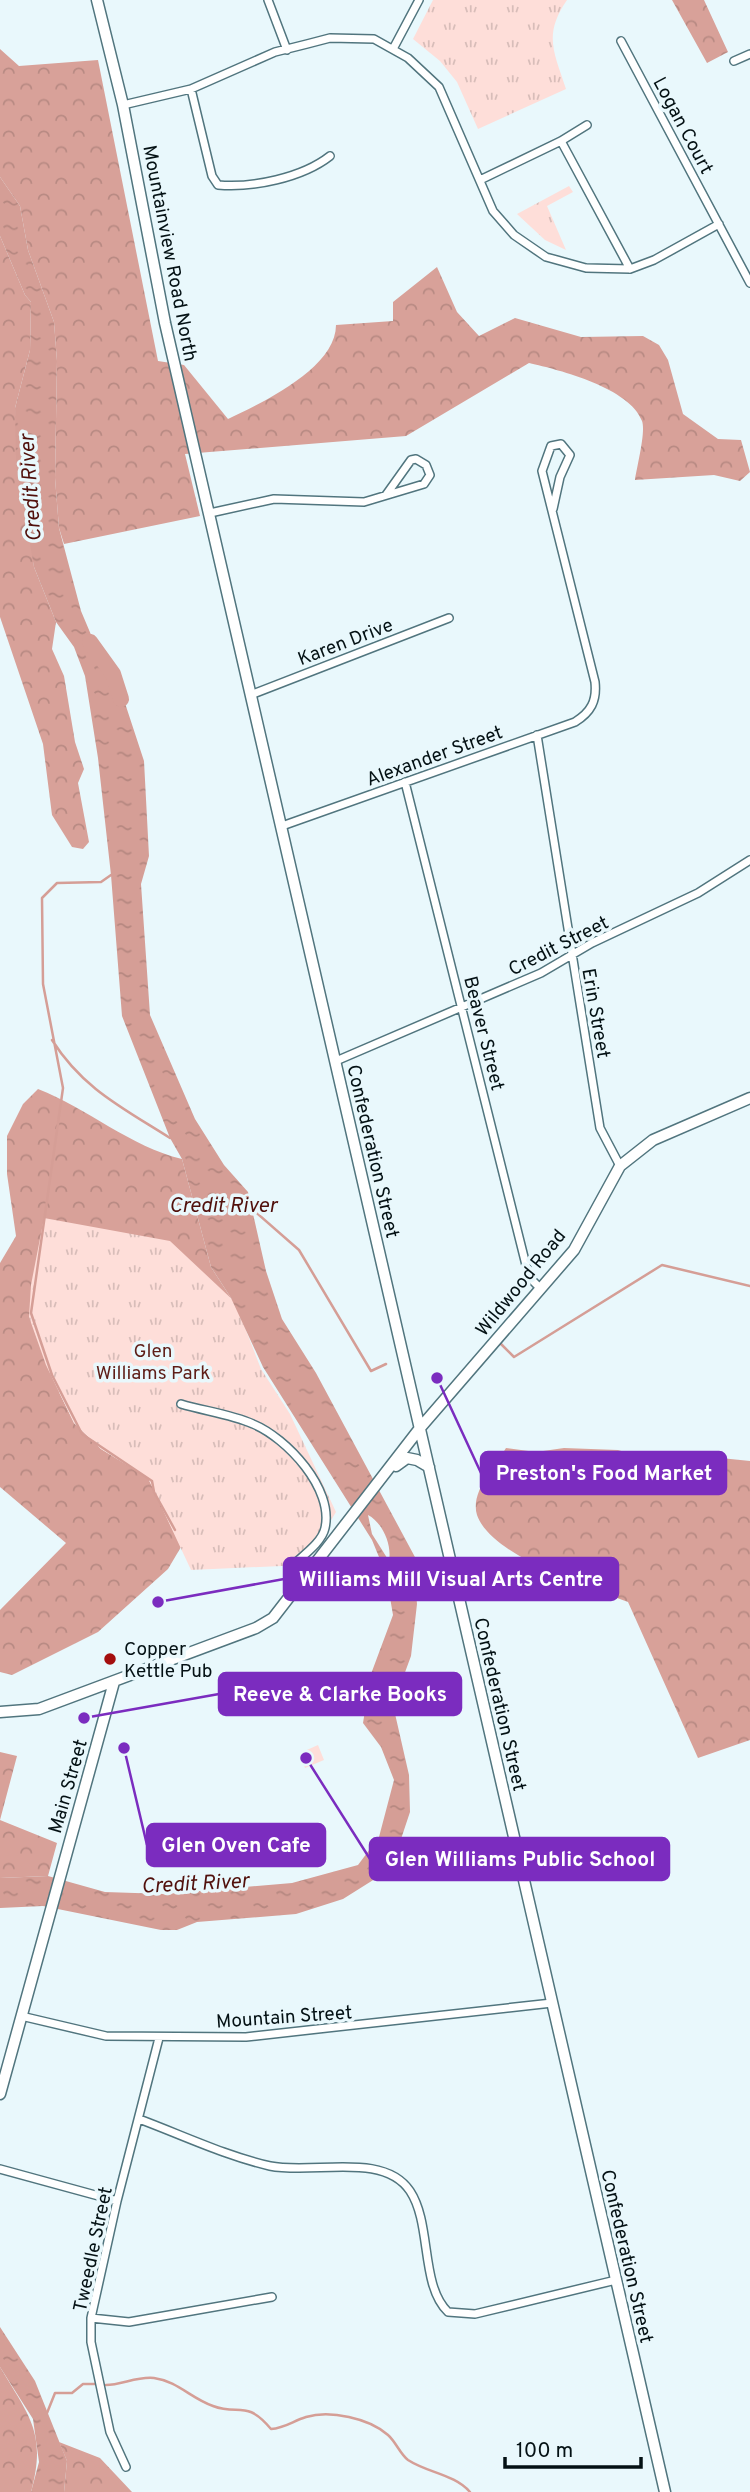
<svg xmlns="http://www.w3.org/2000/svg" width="750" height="2492" viewBox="0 0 750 2492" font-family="Overpass,sans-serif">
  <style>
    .forest { fill: url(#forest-crowns) }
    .park { fill: url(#park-tufts) }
    .water { fill: url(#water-ripples); fill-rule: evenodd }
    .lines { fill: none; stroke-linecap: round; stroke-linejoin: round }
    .stream { stroke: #d59e96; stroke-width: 2.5 }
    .river { stroke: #d59e96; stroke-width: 16 }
    .street-casing { stroke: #51757e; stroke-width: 10 }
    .secondary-casing { stroke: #51757e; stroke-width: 13 }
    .street { stroke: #fff; stroke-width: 7 }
    .secondary { stroke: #fff; stroke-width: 10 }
    .poi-dot { fill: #a40e0e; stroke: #e9f8fc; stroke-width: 2.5 }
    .labels { text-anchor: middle; stroke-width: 7; stroke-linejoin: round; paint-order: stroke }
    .street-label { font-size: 19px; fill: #041114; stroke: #e9f8fc }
    .park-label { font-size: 19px; fill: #5e1d17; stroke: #e9f8fc }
    .poi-label { font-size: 19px; fill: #041114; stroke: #e9f8fc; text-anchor: start }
    .water-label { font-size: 21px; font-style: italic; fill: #51100c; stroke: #e9f8fc }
    .leader { fill: none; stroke: #7b2cbf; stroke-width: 2.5 }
    .callout-dot { fill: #7b2cbf; stroke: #e9f8fc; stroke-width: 2.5 }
    .callout { fill: #7b2cbf; stroke: #7b2cbf; stroke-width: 2.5 }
    .callout-label { font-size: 21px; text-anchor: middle; font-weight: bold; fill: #fff }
  </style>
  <defs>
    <pattern id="forest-crowns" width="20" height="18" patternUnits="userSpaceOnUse" patternTransform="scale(1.75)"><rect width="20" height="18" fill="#d8a199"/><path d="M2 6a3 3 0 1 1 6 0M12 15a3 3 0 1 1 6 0" fill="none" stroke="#b88a83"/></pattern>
    <pattern id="park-tufts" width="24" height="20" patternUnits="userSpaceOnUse" patternTransform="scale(1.75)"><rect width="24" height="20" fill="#feded9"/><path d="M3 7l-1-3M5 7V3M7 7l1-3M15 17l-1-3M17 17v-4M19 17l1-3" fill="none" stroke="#d8bdb9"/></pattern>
    <pattern id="water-ripples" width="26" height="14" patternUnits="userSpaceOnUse" patternTransform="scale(1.75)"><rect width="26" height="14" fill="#d59e96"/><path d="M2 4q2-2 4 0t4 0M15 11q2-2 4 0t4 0" fill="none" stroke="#b58780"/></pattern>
  </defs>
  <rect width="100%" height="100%" fill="#e9f8fc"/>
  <path class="forest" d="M672 0H704L728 52 707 63Z
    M0 49 19 66 98 60 158 361 184 365 228 419C262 403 336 368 336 325L393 321V302L437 267 457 312 479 336 515 318 581 337 643 336 659 345 668 360 683 414 718 439 741 440 750 472 740 481 714 475 635 480C637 466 646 432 642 421 630 388 560 370 529 363L406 436 185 454 200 516 64 544 59 528 55 478 57 361 54 322 28 250 20 206 0 177Z
    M0 236 25 295 31 302 30 350 15 408 34 567 56 622 52 649 64 676 75 742 84 769 78 783 89 842 83 849 72 847 52 815 43 744 0 617Z
    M38 1089C87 1108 131 1147 182 1159L211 1267 231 1298 200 1292 71 1308 59 1392 74 1423 101 1449 148 1478 181 1547 168 1569 98 1632 12 1675 0 1672V1610L66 1543 0 1487V1263L16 1236 7 1174V1136L23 1104Z
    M506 1448 536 1452 564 1448 618 1450 655 1461 701 1456 750 1461V1740L698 1758 628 1602C590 1588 491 1556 477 1515 470 1492 495 1466 506 1448Z
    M0 1752 17 1756 0 1820 57 1843 48 1876 0 1878Z
    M0 2367C29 2416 47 2433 31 2492H0Z
    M59 2442 100 2458 132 2492H64L67 2461Z"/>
  <path class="park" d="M433 0H567C543 35 554 52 566 89L478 129 457 82 440 61 413 39Z
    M569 186 573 192 547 206 566 250 545 240 517 214Z
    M44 1218 170 1241 235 1302 261 1369 290 1414 336 1512 304 1565 191 1570 148 1478 101 1449 74 1423 46 1365 29 1317 31 1285Z
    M318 1745 324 1760 305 1768 300 1753Z"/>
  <path class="water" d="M0 177 20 206 28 250 54 322 57 361 55 478 59 528 81 611 100 656 121 691 144 761 149 856 141 884 150 1015 195 1119 224 1165 248 1192 266 1271 282 1319 316 1373 430 1585 416 1593 417 1604 411 1656 393 1705 409 1775 410 1812 400 1842 378 1877 343 1899 296 1914 197 1922 177 1930H161L43 1906 0 1908V1878L48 1876 105 1892 165 1894 292 1883 358 1865 379 1837 394 1780 381 1747 363 1723 371 1674 393 1615 386 1574 372 1540 263 1367 231 1298 211 1267 182 1159 170 1138 122 1016 111 875 98 758 85 676 74 647 56 622 34 567 16 465 15 408 30 350 31 302 25 295 0 236ZM368 1515C383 1523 392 1545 389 1561L372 1534Z
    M0 2327 35 2381 67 2461 64 2492H31L39 2462 33 2419 0 2367Z"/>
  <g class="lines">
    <path class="stream" d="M111 875 101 882 57 883 42 898 43 984 63 1088 31 1313 52 1375 82 1434 152 1481 154 1492 175 1530
      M52 1040C83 1089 123 1108 170 1138
      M251 1208 299 1250 371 1371 386 1364
      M501 1344 514 1357 662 1265 750 1286
      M106 2385C121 2385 138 2376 154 2378 177 2381 192 2399 213 2406 239 2416 246 2399 271 2429 285 2428 293 2421 306 2417 330 2410 369 2418 388 2435 396 2442 400 2454 408 2460 428 2473 454 2474 470 2492
      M47 2413 55 2393H72L83 2384H95"/>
    <path class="river" d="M90 642 113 674 121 699"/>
    <g class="street-casing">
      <path id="street" d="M268 0 287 50
        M621 41 750 283
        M393 49 419 0
        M734 61 750 54
        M191 89 212 176 218 185C252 188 302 178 330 156
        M123 105 191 89 275 52 307 44 330 38 374 39 408 58 439 87 493 211 514 235 546 257 586 268 630 269 654 260 719 224
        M561 141 630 269
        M480 180 561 141 587 125
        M210 513 274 499 364 502 424 484 430 475 426 465 416 459 411 460 386 495
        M253 694 449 618
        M537 735 600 1128 620 1166
        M405 782 526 1265 530 1278 540 1288
        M282 826 575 722C591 712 597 701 595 682L542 471 551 446 561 444 570 455 560 477 553 509
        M336 1061 541 973 592 943 698 893 750 860
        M181 1404C204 1411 231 1414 253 1424 287 1438 334 1489 325 1528 322 1542 305 1554 294 1564L303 1582
        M21 2016 106 2036 246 2037 552 2003
        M139 2119C182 2135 226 2156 270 2166 313 2175 383 2151 410 2191 432 2224 420 2285 448 2312L475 2314 616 2280
        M0 2169 117 2201
        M91 2318 129 2322 272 2297
        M126 2467 110 2432 91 2342V2318L117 2201 159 2038"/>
    </g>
    <g class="secondary-casing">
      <path id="secondary" d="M97 0 123 105 165 323 665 2492
        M396 1466 407 1458 417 1460 429 1467
        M0 1712 39 1709 256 1628 273 1618 420 1428 574 1250 620 1166 653 1140 750 1098
        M0 2094 114 1682"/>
    </g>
    <use href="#street" class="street"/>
    <use href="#secondary" class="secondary"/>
  </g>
  <circle class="poi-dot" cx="110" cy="1659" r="7"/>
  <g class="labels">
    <g class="street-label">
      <text transform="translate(684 125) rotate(62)" y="7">Logan Court</text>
      <text transform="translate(171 253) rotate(79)" y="7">Mountainview Road North</text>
      <text transform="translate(345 641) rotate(-21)" y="7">Karen Drive</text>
      <text transform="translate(434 755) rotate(-20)" y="7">Alexander Street</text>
      <text transform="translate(558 945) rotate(-27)" y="7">Credit Street</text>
      <text transform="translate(597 1013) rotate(80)" y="7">Erin Street</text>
      <text transform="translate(485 1033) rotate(76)" y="7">Beaver Street</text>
      <text transform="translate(374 1151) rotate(77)" y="7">Confederation Street</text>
      <text transform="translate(520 1282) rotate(-51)" y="7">Wildwood Road</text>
      <text transform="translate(501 1704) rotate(77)" y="7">Confederation Street</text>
      <text transform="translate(67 1786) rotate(-74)" y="7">Main Street</text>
      <text transform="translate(284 2016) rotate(-4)" y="7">Mountain Street</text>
      <text transform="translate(92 2249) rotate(-78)" y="7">Tweedle Street</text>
      <text transform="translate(628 2256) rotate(77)" y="7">Confederation Street</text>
    </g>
    <g class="park-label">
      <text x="153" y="1357">Glen<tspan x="153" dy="22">Williams Park</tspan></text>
    </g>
    <g class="poi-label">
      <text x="124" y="1655">Copper<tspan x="124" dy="22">Kettle Pub</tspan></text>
    </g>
    <g class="water-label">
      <text transform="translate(30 488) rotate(-94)" y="7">Credit River</text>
      <text x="223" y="1212">Credit River</text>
      <text transform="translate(195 1883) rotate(-3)" y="7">Credit River</text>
    </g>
  </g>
  <path class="leader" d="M437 1378L481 1473M158 1602L284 1579M84 1718L219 1694M124 1748L147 1845M306 1758L370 1859"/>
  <g class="callout-dot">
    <circle cx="437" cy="1378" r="7"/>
    <circle cx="158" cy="1602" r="7"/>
    <circle cx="84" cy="1718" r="7"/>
    <circle cx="124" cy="1748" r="7"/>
    <circle cx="306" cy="1758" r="7"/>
  </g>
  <g class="callout">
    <rect x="481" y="1452" width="245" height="42" rx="7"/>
    <rect x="284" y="1558" width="334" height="42" rx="7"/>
    <rect x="219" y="1673" width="242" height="42" rx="7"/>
    <rect x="147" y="1824" width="178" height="42" rx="7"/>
    <rect x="370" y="1838" width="299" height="42" rx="7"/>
  </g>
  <g class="callout-label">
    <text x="604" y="1480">Preston's Food Market</text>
    <text x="451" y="1586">Williams Mill Visual Arts Centre</text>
    <text x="340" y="1701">Reeve &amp; Clarke Books</text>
    <text x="236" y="1852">Glen Oven Cafe</text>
    <text x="520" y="1866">Glen Williams Public School</text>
  </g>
  <path d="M505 2457v10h136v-10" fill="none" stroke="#041114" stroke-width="3.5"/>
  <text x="516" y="2457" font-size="21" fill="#041114" stroke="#e9f8fc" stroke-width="5" paint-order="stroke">100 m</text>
</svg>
